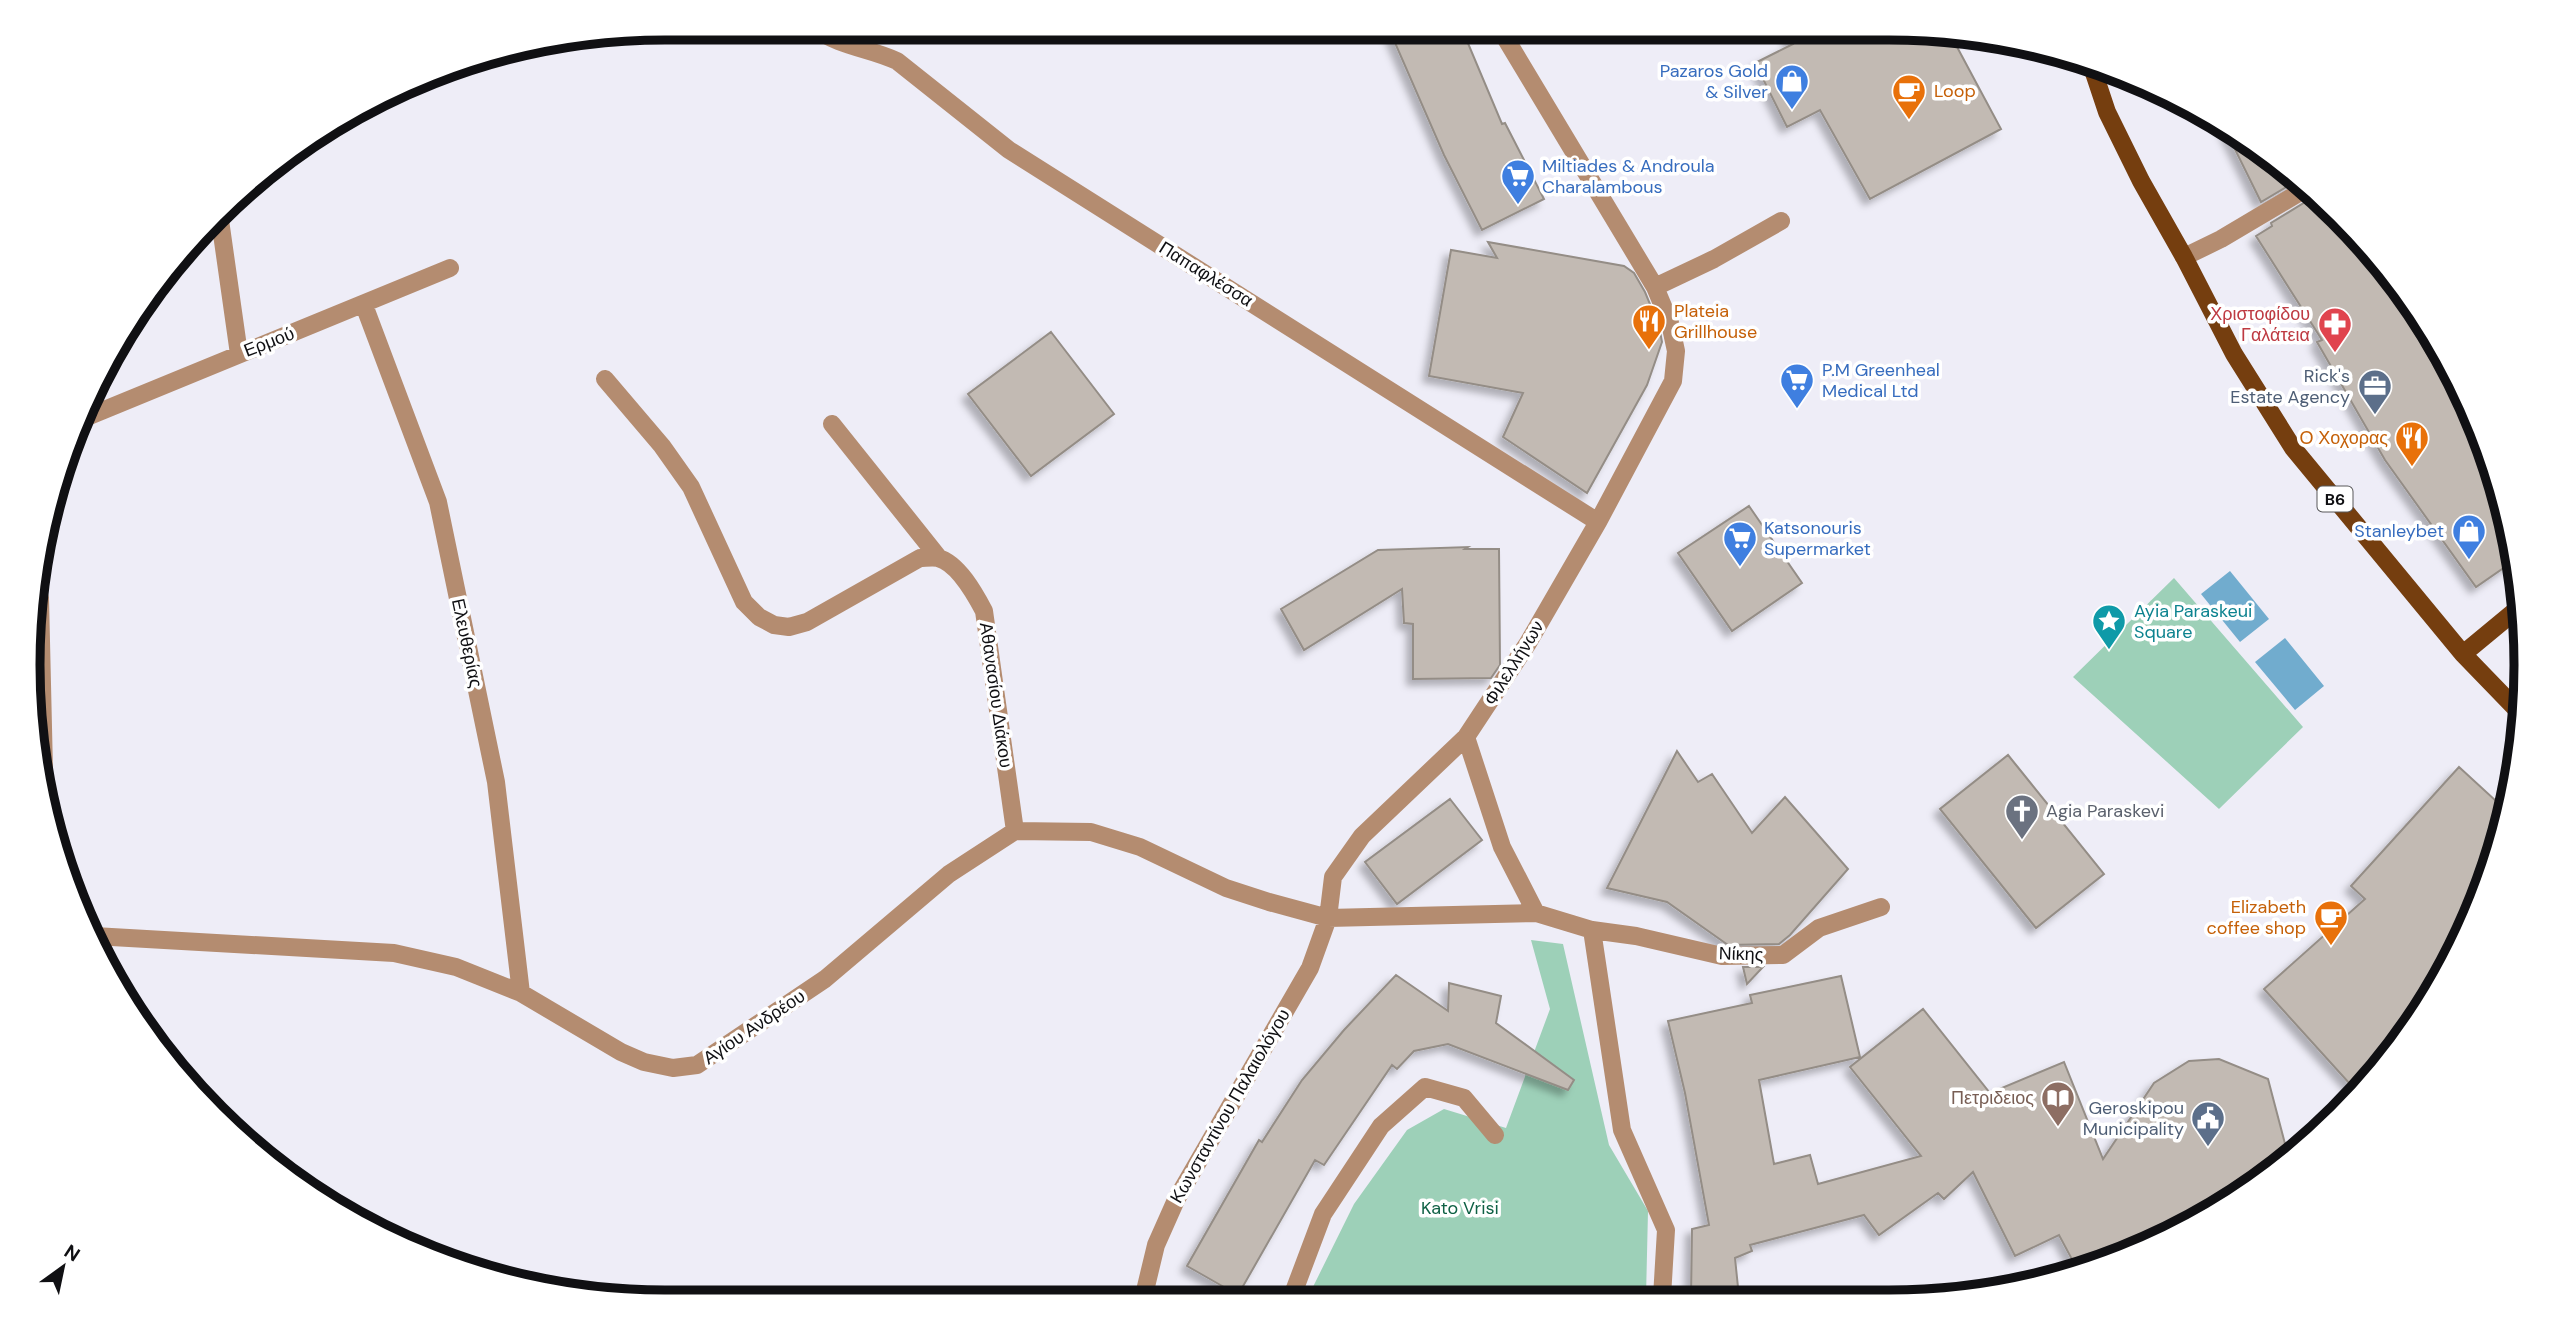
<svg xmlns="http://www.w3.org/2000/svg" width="2554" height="1330" viewBox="0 0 2554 1330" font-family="'DM Sans',sans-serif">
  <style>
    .green { fill: #9dd0b8 }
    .water { fill: #71acce }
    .building { fill: #c2bab3; stroke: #948d86; stroke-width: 2; filter: url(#shadow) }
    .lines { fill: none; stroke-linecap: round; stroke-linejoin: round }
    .minor { stroke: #b48c70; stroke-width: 18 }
    .major { stroke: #753e0f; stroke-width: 18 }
    .labels { text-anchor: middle; stroke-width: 7; stroke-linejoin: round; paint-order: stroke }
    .shield { fill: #fff; stroke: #58585a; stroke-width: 2 }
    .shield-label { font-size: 16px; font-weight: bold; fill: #101013 }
    .shop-label { font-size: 18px; fill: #366cbe; stroke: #fff; text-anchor: start }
    .food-label { font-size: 18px; fill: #c56008; stroke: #fff; text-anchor: start }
    .street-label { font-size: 18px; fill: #101013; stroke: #fff }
    .health-label { font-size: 18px; fill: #be3a42; stroke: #fff; text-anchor: end }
    .service-label { font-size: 18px; fill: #4e5e75; stroke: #fff; text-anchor: end }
    .culture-label { font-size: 18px; fill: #0d838f; stroke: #fff; text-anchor: start }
    .worship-label { font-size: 18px; fill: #5b616d; stroke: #fff; text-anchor: start }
    .education-label { font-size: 18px; fill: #785e54; stroke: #fff; text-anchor: end }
    .park-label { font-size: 18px; fill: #0f6145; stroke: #fff }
    .rim { fill: none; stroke: #101013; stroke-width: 9 }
  </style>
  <defs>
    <filter id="shadow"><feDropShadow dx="-6" dy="6" stdDeviation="3.5" flood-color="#0004"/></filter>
  </defs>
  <rect width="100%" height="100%" fill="#eeedf7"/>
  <path class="green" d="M2174 578 2303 727 2219 809 2073 677Z
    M1531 940 1563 944 1609 1145 1648 1211 1646 1297 1307 1299 1354 1204 1407 1130 1444 1109 1506 1128 1550 1009Z"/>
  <path class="water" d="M2230 571 2269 619 2240 642 2201 594Z
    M2285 638 2324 686 2295 710 2255 662Z"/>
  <path class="building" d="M1389 29H1462L1502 124 1505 123 1544 199 1482 230 1444 155Z
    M1784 29H1930L1949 32 2001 129 1870 199 1820 110 1787 127 1755 63 1793 44Z
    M2224 127 2277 160 2298 180 2261 202Z
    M2315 196 2368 246 2401 291 2393 296 2456 403 2464 398 2492 461 2515 560 2476 587 2385 460 2317 342 2322 340 2256 236 2272 226 2271 223Z
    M1488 242 1624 266 1634 273 1645 292 1659 326 1662 342 1647 385 1587 493 1503 437 1523 393 1429 376 1451 250 1497 258Z
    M1051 332 1114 414 1031 476 968 394Z
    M1749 506 1802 583 1732 631 1678 553Z
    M1468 547 1465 549H1499L1500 665 1491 678 1413 679V624L1404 623 1402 589 1304 650 1281 609 1378 550Z
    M1677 751 1698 782 1712 774 1752 833 1785 797 1848 869 1790 935 1779 944 1728 945 1667 902 1607 888Z
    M2008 755 2104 874 2036 928 1940 809Z
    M2459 767 2507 811 2504 830 2460 947 2368 1085 2359 1094 2264 989 2365 899 2351 886Z
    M1450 799 1482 840 1397 904 1365 862Z
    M1743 967H1763L1747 984Z
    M1396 975 1448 1011 1449 983 1501 996 1496 1023 1574 1080 1568 1090 1448 1044 1414 1051 1397 1069 1392 1065 1324 1165 1315 1160 1238 1295 1187 1266 1259 1140 1262 1142 1302 1080 1344 1030Z
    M1841 976 1860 1057 1759 1080 1774 1164 1810 1155 1818 1184 1921 1156 1850 1067 1923 1009 1990 1093 2064 1062 2103 1159 2154 1083 2189 1061 2219 1059 2268 1079 2289 1159 2276 1171 2132 1254 2086 1266 2084 1261 2075 1265 2059 1235 2015 1256 1973 1172 1944 1199 1938 1193 1879 1235 1864 1215 1750 1245 1752 1251 1735 1258 1739 1297H1691L1692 1229 1709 1225 1685 1093 1668 1021 1752 1003 1750 995Z"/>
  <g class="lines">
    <path class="minor" d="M815 28C840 47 870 48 897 61L1009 150 1598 522
      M220 220 239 354
      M2184 257 2221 239 2307 188
      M1655 287 1714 259 1781 221
      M364 305 438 502 496 782 521 993
      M605 379 662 446 691 487 744 602 759 617 774 625 789 627 807 622 920 558C925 558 933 557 938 558 958 563 975 594 984 611L1015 831
      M87 417 450 268
      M832 424 939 558
      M40 598 44 770
      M1466 737 1502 847 1536 913
      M1592 930 1622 1130 1666 1230 1662 1297
      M94 936 394 953 456 967 521 993 621 1052 644 1062 673 1068 697 1065 825 979 949 874 1015 831 1091 832 1140 847 1226 888 1269 902 1328 918 1536 913 1592 930 1636 936 1722 956 1783 955 1819 928 1881 907
      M928 1297 932 1300
      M1143 1299 1156 1245 1176 1200 1310 968 1328 918 1333 877 1362 836 1466 737 1528 643 1598 522 1673 381 1676 351 1670 323 1655 287 1500 29
      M1291 1299 1323 1214 1381 1126 1425 1087 1464 1098 1495 1135"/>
    <path class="major" d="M2091 64 2107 112 2141 181 2184 257 2234 354 2293 448 2463 654 2523 716
      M2463 654 2521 606"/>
  </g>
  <defs>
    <g id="shop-pin" transform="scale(1.75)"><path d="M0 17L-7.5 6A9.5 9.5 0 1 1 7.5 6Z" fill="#3f7fe0" stroke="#fff"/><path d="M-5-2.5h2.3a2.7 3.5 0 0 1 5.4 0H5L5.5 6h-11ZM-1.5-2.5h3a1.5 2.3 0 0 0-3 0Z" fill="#fff"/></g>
    <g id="cafe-pin" transform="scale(1.75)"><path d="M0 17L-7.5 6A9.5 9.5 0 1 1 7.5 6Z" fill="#e8710a" stroke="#fff"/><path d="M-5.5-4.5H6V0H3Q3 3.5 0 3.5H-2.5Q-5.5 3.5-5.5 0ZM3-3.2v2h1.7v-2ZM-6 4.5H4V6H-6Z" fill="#fff"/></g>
    <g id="supermarket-pin" transform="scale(1.75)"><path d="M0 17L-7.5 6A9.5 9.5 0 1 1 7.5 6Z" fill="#3f7fe0" stroke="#fff"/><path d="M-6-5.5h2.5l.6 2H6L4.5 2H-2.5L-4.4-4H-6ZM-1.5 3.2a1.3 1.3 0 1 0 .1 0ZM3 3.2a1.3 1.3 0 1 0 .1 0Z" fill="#fff"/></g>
    <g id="restaurant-pin" transform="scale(1.75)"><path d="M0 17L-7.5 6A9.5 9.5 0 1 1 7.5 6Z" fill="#e8710a" stroke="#fff"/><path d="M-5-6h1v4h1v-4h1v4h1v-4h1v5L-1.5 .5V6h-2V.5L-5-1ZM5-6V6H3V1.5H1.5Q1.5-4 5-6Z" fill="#fff"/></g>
    <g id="pharmacy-pin" transform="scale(1.75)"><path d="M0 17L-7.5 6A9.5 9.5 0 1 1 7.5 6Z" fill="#e0444e" stroke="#fff"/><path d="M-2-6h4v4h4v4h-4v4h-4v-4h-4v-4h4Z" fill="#fff"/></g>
    <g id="office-pin" transform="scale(1.75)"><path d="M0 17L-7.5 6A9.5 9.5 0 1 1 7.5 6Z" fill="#5c6f8a" stroke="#fff"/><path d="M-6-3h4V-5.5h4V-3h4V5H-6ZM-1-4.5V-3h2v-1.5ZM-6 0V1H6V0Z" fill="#fff"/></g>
    <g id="sight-pin" transform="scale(1.75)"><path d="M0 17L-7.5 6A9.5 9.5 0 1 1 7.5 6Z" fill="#0f9aa8" stroke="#fff"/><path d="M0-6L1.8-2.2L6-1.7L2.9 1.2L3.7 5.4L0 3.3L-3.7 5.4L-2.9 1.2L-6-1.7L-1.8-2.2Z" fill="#fff"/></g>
    <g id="church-pin" transform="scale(1.75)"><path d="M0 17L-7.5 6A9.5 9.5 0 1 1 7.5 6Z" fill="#6b7280" stroke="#fff"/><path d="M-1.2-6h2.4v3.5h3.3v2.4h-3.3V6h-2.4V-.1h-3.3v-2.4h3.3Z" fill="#fff"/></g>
    <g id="library-pin" transform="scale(1.75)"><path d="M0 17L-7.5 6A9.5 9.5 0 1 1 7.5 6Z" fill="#8d6e63" stroke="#fff"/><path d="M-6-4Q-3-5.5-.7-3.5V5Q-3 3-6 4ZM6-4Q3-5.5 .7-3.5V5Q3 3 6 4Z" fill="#fff"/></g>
    <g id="civic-pin" transform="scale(1.75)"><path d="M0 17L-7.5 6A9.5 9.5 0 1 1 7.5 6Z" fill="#5c6f8a" stroke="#fff"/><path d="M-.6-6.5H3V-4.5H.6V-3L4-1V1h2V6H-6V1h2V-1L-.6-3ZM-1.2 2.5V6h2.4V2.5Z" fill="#fff"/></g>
  </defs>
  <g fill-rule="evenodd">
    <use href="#shop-pin" x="1792" y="81"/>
    <use href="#cafe-pin" x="1909" y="91"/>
    <use href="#supermarket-pin" x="1518" y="176"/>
    <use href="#restaurant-pin" x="1649" y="321"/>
    <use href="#pharmacy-pin" x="2335" y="324"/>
    <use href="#supermarket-pin" x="1797" y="380"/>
    <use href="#office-pin" x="2375" y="386"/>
    <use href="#restaurant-pin" x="2412" y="438"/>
    <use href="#shop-pin" x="2469" y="531"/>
    <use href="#supermarket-pin" x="1740" y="538"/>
    <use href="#sight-pin" x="2109" y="621"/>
    <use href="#church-pin" x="2022" y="811"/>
    <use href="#cafe-pin" x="2331" y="917"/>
    <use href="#library-pin" x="2058" y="1098"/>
    <use href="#civic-pin" x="2208" y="1118"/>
  </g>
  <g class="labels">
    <rect class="shield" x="2317.5" y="486.5" width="35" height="25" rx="5"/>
    <g class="shield-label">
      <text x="2335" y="505">B6</text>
    </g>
    <g class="shop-label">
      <text x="1768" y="77" text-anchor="end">Pazaros Gold<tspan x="1768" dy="21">&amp; Silver</tspan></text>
      <text x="1542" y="172">Miltiades &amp; Androula<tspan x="1542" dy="21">Charalambous</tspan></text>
      <text x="1822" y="376">P.M Greenheal<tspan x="1822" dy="21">Medical Ltd</tspan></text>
      <text x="1764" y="534">Katsonouris<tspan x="1764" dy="21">Supermarket</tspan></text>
      <text x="2444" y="537" text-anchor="end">Stanleybet</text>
    </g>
    <g class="food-label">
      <text x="1934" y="97">Loop</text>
      <text x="1674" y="317">Plateia<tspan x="1674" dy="21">Grillhouse</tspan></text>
      <text x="2388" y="444" text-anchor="end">Ο Χοχορας</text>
      <text x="2306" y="913" text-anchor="end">Elizabeth<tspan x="2306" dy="21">coffee shop</tspan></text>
    </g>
    <g class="street-label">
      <text transform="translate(1206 274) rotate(32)" y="6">Παπαφλέσσα</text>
      <text transform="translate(269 342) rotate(-21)" y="6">Ερμού</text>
      <text transform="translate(467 643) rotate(78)" y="6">Ελευθερίας</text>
      <text transform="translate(1514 663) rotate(-58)" y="6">Φιλελλήνων</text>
      <text transform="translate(996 695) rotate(82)" y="6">Αθανασίου Διάκου</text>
      <text transform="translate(1741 954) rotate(2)" y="6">Νίκης</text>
      <text transform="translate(754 1027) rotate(-34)" y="6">Αγίου Ανδρέου</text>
      <text transform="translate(1230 1106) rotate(-60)" y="6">Κωνσταντίνου Παλαιολόγου</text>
    </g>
    <g class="health-label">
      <text x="2310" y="320">Χριστοφίδου<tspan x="2310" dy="21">Γαλάτεια</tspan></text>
    </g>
    <g class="service-label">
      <text x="2350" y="382">Rick's<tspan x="2350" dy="21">Estate Agency</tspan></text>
      <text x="2184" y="1114">Geroskipou<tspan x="2184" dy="21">Municipality</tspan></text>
    </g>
    <g class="culture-label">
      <text x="2134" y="617">Ayia Paraskeui<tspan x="2134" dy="21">Square</tspan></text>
    </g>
    <g class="worship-label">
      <text x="2046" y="817">Agia Paraskevi</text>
    </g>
    <g class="education-label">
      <text x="2034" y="1104">Πετριδειος</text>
    </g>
    <g class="park-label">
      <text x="1460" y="1214">Kato Vrisi</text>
    </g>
  </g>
  <path d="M0 0H2554V1330H0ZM665 40H1889A625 625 0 0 1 2514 665V665A625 625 0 0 1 1889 1290H665A625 625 0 0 1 40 665V665A625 625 0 0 1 665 40Z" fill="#fff" fill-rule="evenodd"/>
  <path class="rim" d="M665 40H1889A625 625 0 0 1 2514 665V665A625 625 0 0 1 1889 1290H665A625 625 0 0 1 40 665V665A625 625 0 0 1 665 40Z"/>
  <g transform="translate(63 1267) rotate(33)" stroke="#ffffff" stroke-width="5" paint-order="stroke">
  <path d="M0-5L12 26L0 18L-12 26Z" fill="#101013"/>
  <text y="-10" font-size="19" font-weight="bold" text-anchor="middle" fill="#101013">N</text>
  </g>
</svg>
